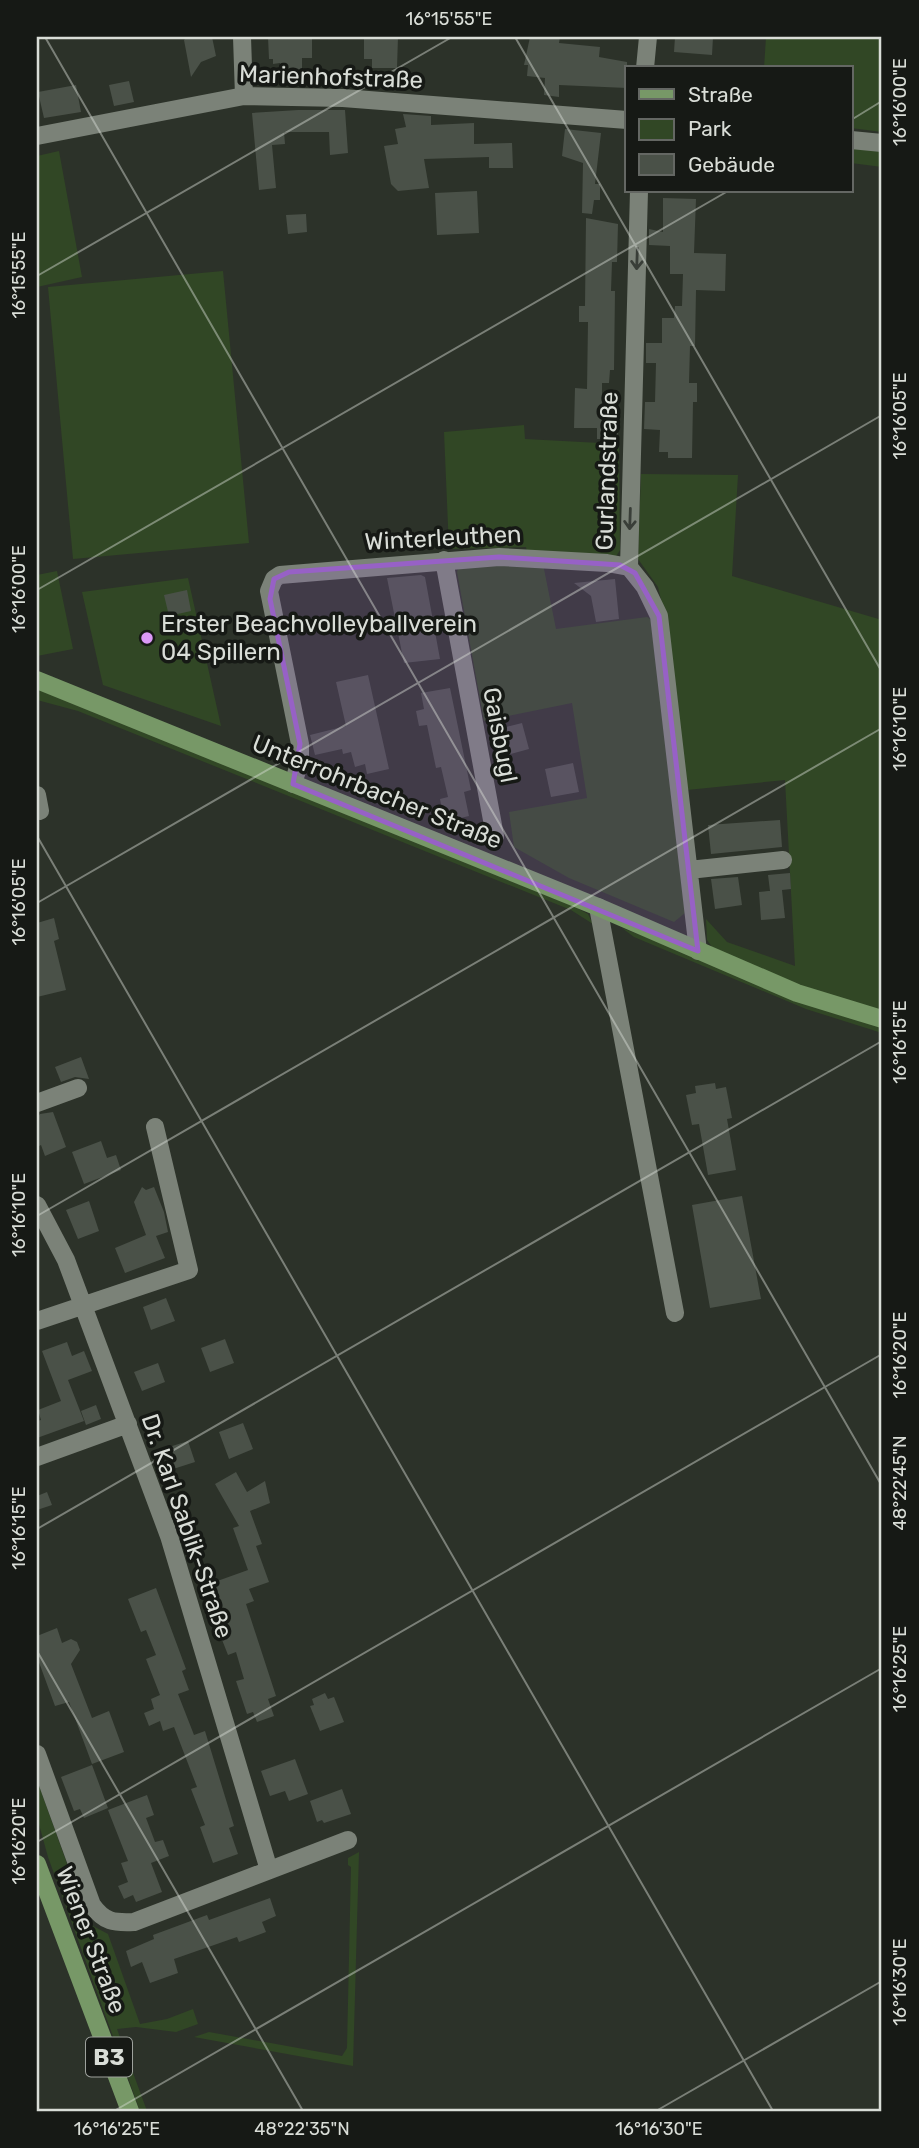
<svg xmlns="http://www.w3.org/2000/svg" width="919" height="2148" viewBox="0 0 919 2148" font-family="Rubik,sans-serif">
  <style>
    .green { fill: #314725 }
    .building { fill: #4a5148 }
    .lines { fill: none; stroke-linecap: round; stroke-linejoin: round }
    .minor { stroke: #7b8278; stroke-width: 18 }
    .major { stroke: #779867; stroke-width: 18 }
    .oneway { stroke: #393e38 }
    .marked { fill: #9761c6; fill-opacity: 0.2; stroke: #9761c6; stroke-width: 5; stroke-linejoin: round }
    .ticks { fill: none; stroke: #d9ddd7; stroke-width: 2; stroke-opacity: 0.45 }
    .poi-dot { fill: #db99f6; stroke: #161915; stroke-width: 2.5 }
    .labels { text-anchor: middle; stroke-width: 7; stroke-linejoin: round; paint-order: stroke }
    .shield { fill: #161915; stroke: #9ea29d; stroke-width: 2 }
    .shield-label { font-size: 23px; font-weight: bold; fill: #d9ddd7 }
    .street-label { font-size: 24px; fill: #d9ddd7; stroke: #161915 }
    .poi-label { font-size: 24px; fill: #d9ddd7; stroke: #161915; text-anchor: start }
    .neatline { fill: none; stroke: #d9ddd7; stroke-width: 2.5 }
    .ticks-label { font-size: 18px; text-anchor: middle; fill: #d9ddd7 }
  </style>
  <rect width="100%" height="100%" fill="#2c3229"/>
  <path class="green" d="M766 37H882V132L851 128V68H764Z
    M851 144 882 147V167L851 163Z
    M59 151 82 277 37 287V156Z
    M223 271 249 543 73 559 48 287Z
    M524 425 525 439 619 444 620 550 615 558 527 552 526 547 449 549 444 432Z
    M641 474 738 475 732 576 882 620V1011L799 985 712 947 707 940 706 919 727 942 795 966 785 780 687 790 664 612 658 587 638 559Z
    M460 564H543L556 629 647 617 654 621 685 913 674 922 569 878 514 847 509 812 587 798 572 703 484 721 457 572Z
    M57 571 73 649 37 656V575Z
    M188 578 221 726 103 685 82 592Z
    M37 688 575 907 588 914 593 924 571 910 78 711 37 700Z
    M622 928 882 1027V1033L806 1009 634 937Z
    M37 1780 86 1917 93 1926 108 1934 140 2024 167 2019 193 2009 198 2024 176 2032 136 2027 117 2029 147 2111H140L48 1857 37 1817Z
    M359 1852 353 2066 194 2037 209 2032 342 2056 347 2048 351 1867 348 1865V1858Z"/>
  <path class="building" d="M187 37H212L216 56 201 62 191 77 184 40Z
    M268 37H312V58H302V71L281 72 280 63 273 64V59H269Z
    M364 37H398L397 68H372V59H364Z
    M530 37H560L559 43 600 47 599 57 627 62V88L559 85V97L544 95 545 78 527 76 528 65H524Z
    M675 37H713L712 55 674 52Z
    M129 81 134 102 114 106 109 85Z
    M76 85 81 112 44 118 38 92Z
    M298 110H345L348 153 330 155 329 132H284L285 144 272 145 276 188 259 190 252 113Z
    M403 114 431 116V125L474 123V144L512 143 513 168H489V157L424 159 429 188 398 191 391 184 384 146 398 144 395 129 406 127Z
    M565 129 601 133 595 184H600V200H594L592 214 582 213 583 163 562 156Z
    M477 191 479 233 437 235 435 193Z
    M663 198 696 199 694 253 726 254 725 291 696 290 695 346H690L689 383H697V402H693L692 458H668V452H659L660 430 644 429 645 402H655L656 363H646V343H662V318H674L675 306H682L683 274H670V246L649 245V229L663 232Z
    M306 214 307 232 288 234 286 215Z
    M586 218 618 224 617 262H612L611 291H615L614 370H610L609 383H602V410H605V420H618V439H597V428H574L575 388 587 389 588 322H579V306H585Z
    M421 575 425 577 440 659 404 663 387 578Z
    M615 579 619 619 596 622 591 596 574 583Z
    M187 590 191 611 169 616 164 595Z
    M368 675 389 769 367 774 365 764 355 767 351 752 343 754 342 749 315 755 310 735 346 726 336 682Z
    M450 688 471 790 464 792 469 816 444 822 440 799 448 797 441 767 436 768 427 725 419 726 416 711 424 709 421 693Z
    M522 723 529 749 503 756 493 730Z
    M573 763 579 792 551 797 545 769Z
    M780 820 782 847 711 854 708 825Z
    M790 873 791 889 782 890 785 918 761 920 759 892 776 890 770 891 768 875Z
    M738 877 742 905 715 909 711 879Z
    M54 918 59 939 54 941 66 990 37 997V923Z
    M81 1057 89 1079 75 1077 61 1082 55 1067Z
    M715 1083 716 1089 726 1087 732 1118 727 1119 736 1170 708 1175 699 1124 692 1125 686 1095 696 1093 695 1086Z
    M53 1112 66 1147 45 1156 41 1145 37 1147V1118L40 1114Z
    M101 1141 107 1158 116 1155 121 1170 84 1184 72 1152Z
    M142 1187 146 1190 154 1187 164 1212 168 1232 156 1236 165 1258 125 1273 115 1248 146 1235 134 1202Z
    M742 1196 761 1299 710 1308 692 1205Z
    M89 1201 99 1231 78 1239 66 1210Z
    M166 1298 175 1321 151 1330 143 1307Z
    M225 1339 234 1363 210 1372 201 1348Z
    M67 1342 72 1356 84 1351 92 1371 68 1380 84 1421 37 1438V1421L41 1420 38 1410 61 1401 42 1351Z
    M158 1363 165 1382 142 1391 134 1372Z
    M96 1405 101 1419 86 1425 81 1411Z
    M243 1423 253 1449 229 1459 219 1432Z
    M188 1441 195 1462 170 1470 163 1449Z
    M236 1472 247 1492 265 1481 270 1503 250 1511 262 1544 256 1546 269 1582 249 1589 254 1601 246 1604 276 1696 268 1699 274 1716 257 1722 253 1712 247 1714 236 1681 244 1679 236 1652 228 1655 219 1632 226 1629 209 1584 248 1570 233 1528 239 1526 215 1484Z
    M47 1492 52 1505 37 1510V1496Z
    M156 1588 186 1669 182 1671 189 1690 178 1694 194 1735 205 1731 234 1826 229 1828 238 1854 213 1863 200 1827 205 1825 191 1789 197 1787 174 1727 163 1731 160 1721 149 1726 144 1713 154 1709 151 1699 160 1695 146 1659 156 1655 146 1630 141 1632 128 1599Z
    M57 1628 62 1643 71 1639 77 1642 80 1650 71 1664 92 1718 109 1711 124 1752 92 1764 69 1702 55 1706 37 1657V1636Z
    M325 1693 328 1699 334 1697 344 1722 320 1731 310 1706 314 1705 312 1699Z
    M295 1759 308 1794 289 1801 285 1791 270 1796 261 1771Z
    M92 1765 108 1808 84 1818 80 1809 74 1811 61 1777Z
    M342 1789 351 1814 324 1823 322 1820 317 1822 310 1801Z
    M147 1795 154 1815 146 1818 155 1842 163 1840 169 1856 151 1863 162 1892 136 1902 133 1895 124 1899 118 1886 128 1882 121 1863 128 1861 108 1810Z
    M270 1898 276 1916 262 1922 266 1932 239 1942 237 1937 174 1959 178 1973 150 1983 142 1962 131 1967 126 1951 154 1939 153 1935 207 1915 209 1920Z"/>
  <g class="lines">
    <path class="minor" d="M242 37 244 96
      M645 68 648 37
      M37 136 244 96 343 98 627 120
      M851 140 882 143
      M639 191 629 567 645 587 659 616 698 951
      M444 560 495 836
      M293 784 300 761V744L269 591 274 579 280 575 499 557 607 563 629 567
      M37 795 40 811
      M689 870 783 860
      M598 907 675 1313
      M37 1103 78 1088
      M37 1205 66 1260 169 1536 269 1870
      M37 1321 189 1270 155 1127
      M37 1457 128 1424
      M37 1754 92 1905C104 1922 114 1923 134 1922L348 1840"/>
    <path class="major" d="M37 680 598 907 797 993 882 1019
      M37 1864 130 2111"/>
  </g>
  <defs><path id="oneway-shaft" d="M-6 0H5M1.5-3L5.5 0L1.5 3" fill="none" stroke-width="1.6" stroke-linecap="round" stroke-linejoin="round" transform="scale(1.75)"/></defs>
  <g class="oneway">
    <use href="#oneway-shaft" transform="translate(637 259) rotate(92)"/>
    <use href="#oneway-shaft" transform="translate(630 519) rotate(92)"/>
  </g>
  <path class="marked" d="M499 557 620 565 635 573 659 616 698 951 293 784 300 744 270 599 274 579 289 572Z"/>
  <path class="ticks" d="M45 37 882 1486M515 37 882 672M851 120 882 101M37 276 452 37M37 590 728 191M37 836 773 2111M37 903 882 415M37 1216 882 728M37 1529 882 1041M37 1651 303 2111M37 1842 882 1354M114 2111 882 1668M656 2111 882 1981"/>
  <circle class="poi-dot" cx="147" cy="638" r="7"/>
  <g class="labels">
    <rect class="shield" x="86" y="2037.5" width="46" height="39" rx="5"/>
    <g class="shield-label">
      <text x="109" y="2065">B3</text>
    </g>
    <g class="street-label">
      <text transform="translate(331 77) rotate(2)" y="8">Marienhofstraße</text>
      <text transform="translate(607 471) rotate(-88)" y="8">Gurlandstraße</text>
      <text transform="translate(443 538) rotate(-3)" y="8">Winterleuthen</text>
      <text transform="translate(500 735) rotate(79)" y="8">Gaisbugl</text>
      <text transform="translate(377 792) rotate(22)" y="8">Unterrohrbacher Straße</text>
      <text transform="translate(187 1526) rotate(71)" y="8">Dr. Karl Sablik-Straße</text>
      <text transform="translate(91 1940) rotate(69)" y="8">Wiener Straße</text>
    </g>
    <g class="poi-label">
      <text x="161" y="632">Erster Beachvolleyballverein<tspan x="161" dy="28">04 Spillern</tspan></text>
    </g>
  </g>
  <rect width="919" height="2148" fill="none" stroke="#161915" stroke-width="77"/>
  <rect x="625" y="66" width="228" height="126" fill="#161915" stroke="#646763" stroke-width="2"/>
  <rect x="639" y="89" width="35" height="10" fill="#779867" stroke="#646763" stroke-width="2"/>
  <text x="688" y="102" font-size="21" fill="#d9ddd7">Straße</text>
  <rect x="639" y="119" width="35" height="21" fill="#314725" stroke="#646763" stroke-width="2"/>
  <text x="688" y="136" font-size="21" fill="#d9ddd7">Park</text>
  <rect x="639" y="154" width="35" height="21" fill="#4a5148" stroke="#646763" stroke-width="2"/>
  <text x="688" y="172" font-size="21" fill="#d9ddd7">Gebäude</text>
  <rect x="38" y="38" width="842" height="2072" class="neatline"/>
  <g class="ticks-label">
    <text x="449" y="25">16°15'55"E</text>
    <text transform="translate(900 102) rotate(-90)" y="6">16°16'00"E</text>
    <text transform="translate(19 275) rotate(-90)" y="6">16°15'55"E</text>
    <text transform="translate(900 416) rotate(-90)" y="6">16°16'05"E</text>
    <text transform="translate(19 589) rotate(-90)" y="6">16°16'00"E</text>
    <text transform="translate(900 729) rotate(-90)" y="6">16°16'10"E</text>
    <text transform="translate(19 902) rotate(-90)" y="6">16°16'05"E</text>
    <text transform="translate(900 1042) rotate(-90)" y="6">16°16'15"E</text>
    <text transform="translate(19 1215) rotate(-90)" y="6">16°16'10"E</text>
    <text transform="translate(900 1355) rotate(-90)" y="6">16°16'20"E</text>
    <text transform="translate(900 1483) rotate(-90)" y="6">48°22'45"N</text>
    <text transform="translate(19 1528) rotate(-90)" y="6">16°16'15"E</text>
    <text transform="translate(900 1669) rotate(-90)" y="6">16°16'25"E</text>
    <text transform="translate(19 1841) rotate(-90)" y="6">16°16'20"E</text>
    <text transform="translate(900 1982) rotate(-90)" y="6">16°16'30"E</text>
    <text x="117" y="2135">16°16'25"E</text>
    <text x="302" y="2135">48°22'35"N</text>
    <text x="659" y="2135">16°16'30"E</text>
  </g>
</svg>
